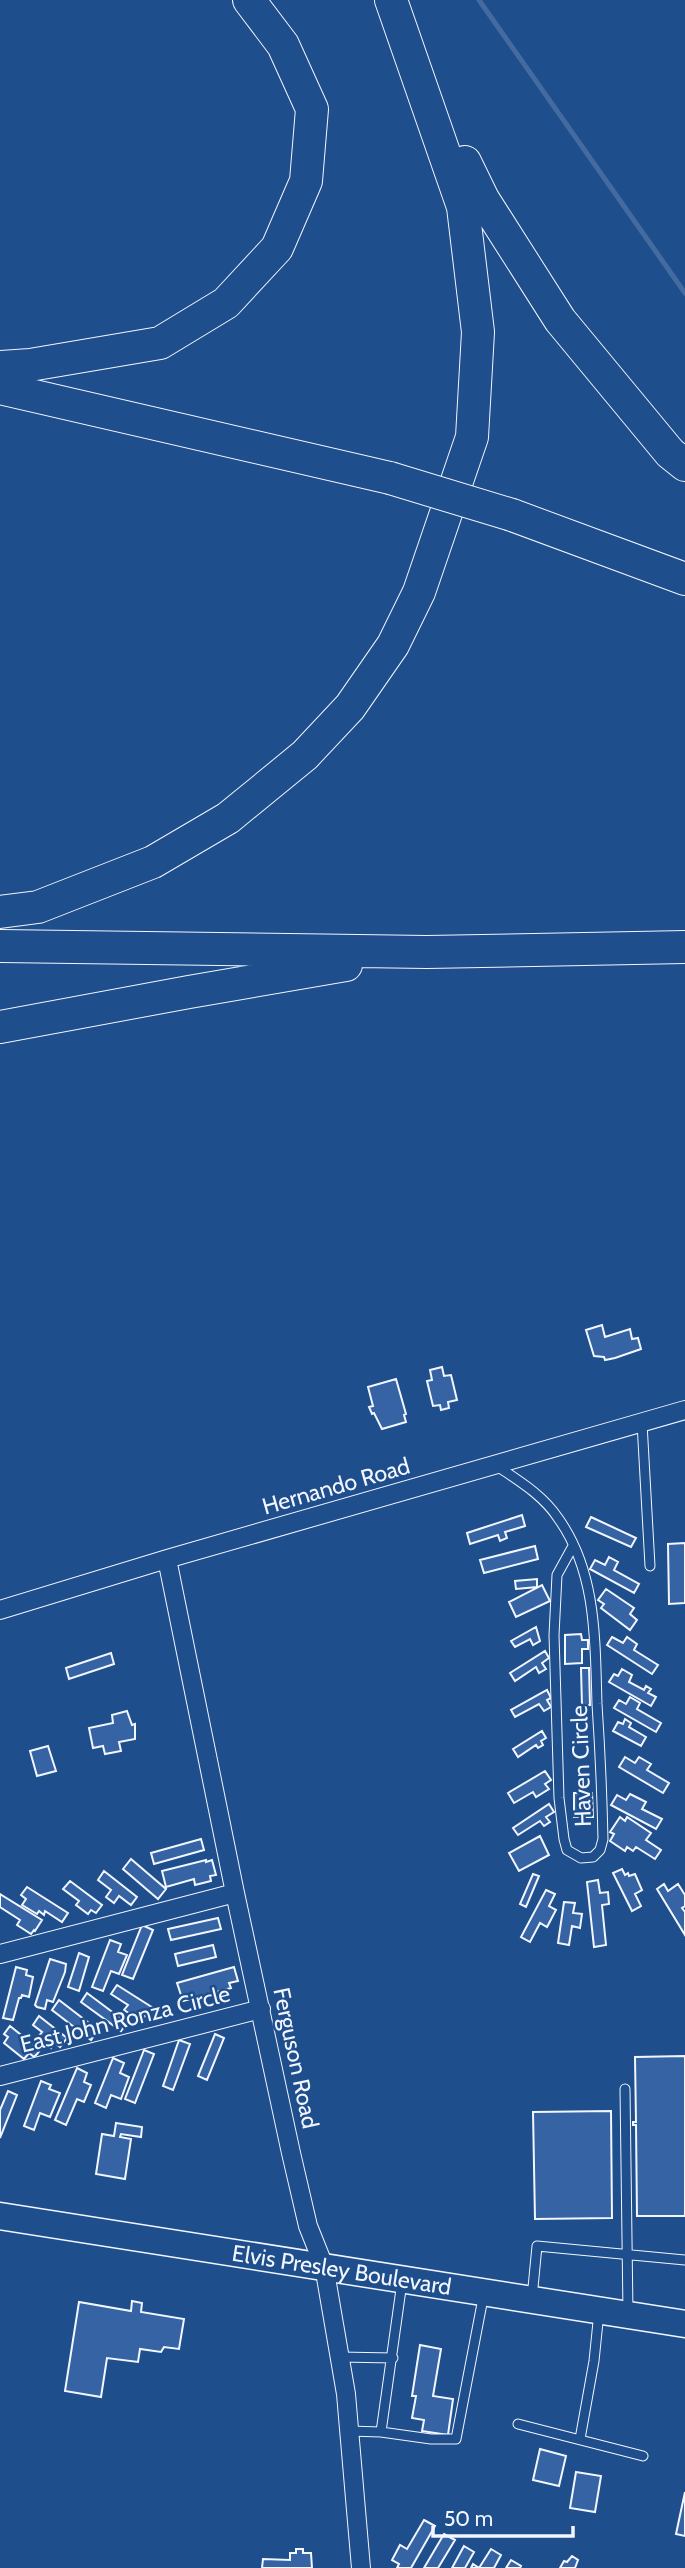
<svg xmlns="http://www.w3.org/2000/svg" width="685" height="2568" viewBox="0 0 685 2568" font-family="Cabin,sans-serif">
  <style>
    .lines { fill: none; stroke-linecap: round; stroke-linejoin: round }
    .stream { stroke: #446ba0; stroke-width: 5 }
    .building { fill: #3563a3; stroke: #f2f6ff; stroke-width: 2 }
    .lane-casing { stroke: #f2f6ff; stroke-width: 11 }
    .street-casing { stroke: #f2f6ff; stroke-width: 20 }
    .primary-casing { stroke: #f2f6ff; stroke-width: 29 }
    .highway-casing { stroke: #f2f6ff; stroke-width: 34 }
    .lane { stroke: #1f4e8c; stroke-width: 9 }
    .street { stroke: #1f4e8c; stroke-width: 18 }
    .primary { stroke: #1f4e8c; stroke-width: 26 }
    .highway { stroke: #1f4e8c; stroke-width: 32 }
    .highway-bridge-casing { stroke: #f2f6ff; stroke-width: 34; stroke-linecap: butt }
    .highway-bridge { stroke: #1f4e8c; stroke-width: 32 }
    .labels { text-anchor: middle; stroke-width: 5; stroke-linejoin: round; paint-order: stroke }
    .street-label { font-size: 23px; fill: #f2f6ff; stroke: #1f4e8c }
  </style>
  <rect width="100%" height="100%" fill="#1f4e8c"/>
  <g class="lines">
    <path class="stream" d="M479 0 685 293"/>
  </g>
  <path class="building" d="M602 1325 605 1337 630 1329 632 1339 638 1338 641 1349 615 1358 605 1360 604 1357 594 1356 586 1330Z
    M442 1367 444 1376 451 1375 457 1400 448 1402 449 1408 441 1410 440 1405 433 1406 427 1381 432 1380 430 1370Z
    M396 1379 406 1414 404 1415 406 1422 382 1429 374 1413 372 1414 369 1407 373 1406 368 1387Z
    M522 1515 525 1526 505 1532 507 1538 500 1541 498 1535 470 1544 467 1533Z
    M591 1517 636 1538 631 1547 586 1527Z
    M685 1543V1603L669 1604 668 1544Z
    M535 1546 538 1559 484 1573 480 1560Z
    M609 1557 618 1562 614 1570 639 1584 634 1593 590 1569 595 1560 605 1565Z
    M537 1579V1587L516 1589 515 1581Z
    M542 1585 550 1601 516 1617 509 1602Z
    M606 1589 634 1608 630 1614 637 1620 630 1630 601 1608 604 1604 598 1600Z
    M536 1627 540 1641 533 1645 530 1639 515 1647 511 1641Z
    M581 1634 582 1640H588V1649H582V1663L565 1664V1635Z
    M612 1637 623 1643 627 1637 637 1644 634 1650 658 1665 652 1674 607 1645Z
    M545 1651 549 1658 542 1663 546 1669 539 1673 536 1667 515 1681 510 1673Z
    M111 1653 114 1664 69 1679 66 1668Z
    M581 1668H589L590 1705 582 1706Z
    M622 1669 632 1675 629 1682 644 1690 646 1686 651 1689 648 1693 656 1697 651 1706 609 1682 614 1674 618 1676Z
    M547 1690 551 1698 547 1700 551 1707 544 1711 539 1704 515 1717 511 1710Z
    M630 1697 640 1703 637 1709 661 1723 656 1732 614 1708 619 1700 626 1704Z
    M127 1711 132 1725 135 1724V1739L119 1742 121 1751 105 1754 103 1746 93 1748 89 1728 113 1723 112 1715Z
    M625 1719 631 1723 629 1727 646 1737 641 1746 613 1731 618 1722 623 1724Z
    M542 1731 546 1738 541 1741 543 1745 538 1748 536 1745 518 1757 513 1749Z
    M48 1746 56 1771 37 1776 30 1751Z
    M625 1757 635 1763 639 1757 651 1764 647 1770 669 1783 663 1793 619 1767Z
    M545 1771 551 1780 545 1784 549 1789 536 1797 533 1792 514 1803 508 1793Z
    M574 1793H592L593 1817H574Z
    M630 1794 646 1802 642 1809 662 1819 656 1829 611 1805 617 1795 626 1800Z
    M549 1804 554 1812 546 1817 550 1822 544 1826 540 1821 518 1835 513 1828Z
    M620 1817 625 1821 627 1817 651 1833 646 1840 661 1850 655 1859 636 1847 633 1851 627 1847 625 1851 610 1841 614 1834 610 1832Z
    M540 1836 549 1855 519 1871 509 1853Z
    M201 1839 204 1850 154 1864 151 1853Z
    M131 1859 166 1889 158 1899 123 1869Z
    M206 1860V1862L212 1860 216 1875 210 1876 211 1881 195 1885 194 1879 166 1887 162 1871Z
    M622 1869 625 1875 628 1873 629 1876 635 1874 642 1890 635 1894 641 1906 632 1911 613 1873Z
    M104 1871 137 1897 131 1905 119 1896 114 1903 106 1897 111 1890 98 1880Z
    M533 1874 539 1876 526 1907 520 1904Z
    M598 1880 600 1893 608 1892 609 1904 602 1905 606 1945 594 1947 587 1882Z
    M70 1881 102 1905 96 1913 91 1910 88 1914 76 1905 79 1901 63 1889Z
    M664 1884 668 1891 678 1884 685 1895V1906L682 1908 685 1912V1935L657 1889Z
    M27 1887 68 1913 62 1922 45 1911 44 1915 39 1911 37 1914 22 1905 26 1899 21 1895Z
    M546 1890 555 1894 549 1906 556 1910 547 1927 540 1923 530 1942 521 1937Z
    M0 1894 42 1920 35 1931 34 1930 31 1934 17 1925 20 1920 0 1907Z
    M564 1902 575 1903 573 1913 582 1914 580 1928 572 1926 569 1945 558 1943Z
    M218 1918 221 1929 171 1940 168 1929Z
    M142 1925 153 1930 133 1979 122 1975Z
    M110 1940 121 1944 118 1952 127 1955 119 1974 111 1971 103 1991 92 1987Z
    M213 1945 216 1957 178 1966 175 1954Z
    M79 1953 89 1957 79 1991 68 1987Z
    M50 1959 66 1964 65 1972 53 2002 47 2000 45 2009 37 2007 35 2005Z
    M16 1967 27 1970 26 1975 33 1977 29 1997 22 1995 21 1998H19L13 2020 3 2018Z
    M234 1967 238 1981 229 1983 231 1988 183 2001 177 1983Z
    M117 1985 158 2011 152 2020 145 2016 140 2020 124 2010 128 2005 111 1994Z
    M87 1993 127 2023 121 2031 81 2002Z
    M59 2000 98 2030 91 2040 52 2010Z
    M39 2016 67 2038 60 2047 55 2043 51 2048 38 2037 42 2032 33 2025Z
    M10 2026 40 2050 37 2054 34 2057 29 2053 24 2059 4 2043 8 2037 4 2034Z
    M215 2034 224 2038 207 2080 198 2076Z
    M179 2040 190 2044 173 2090 163 2086Z
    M144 2050 154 2054 135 2103 125 2099Z
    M685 2056V2216H637L636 2125H633V2122H636L635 2057Z
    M113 2058 124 2063 120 2073 129 2077 121 2099 111 2095 106 2108 95 2103Z
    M77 2068 87 2073 84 2082 91 2085 84 2102 77 2099 66 2125 55 2120Z
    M41 2081 51 2085 49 2089 60 2093 50 2117 40 2113 34 2130 24 2126Z
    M8 2091 17 2095 0 2138V2110Z
    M611 2111 612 2218 535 2219 533 2112Z
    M116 2123 142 2127 141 2137 121 2134 120 2137 131 2139 125 2179 96 2174 102 2134 114 2136Z
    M132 2301 142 2303 141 2312 184 2319 179 2349 164 2347 161 2352 140 2349 138 2362 107 2358 101 2397 65 2391 79 2302 131 2311Z
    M420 2345 441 2349 433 2396 453 2399 448 2435 422 2431 424 2420 412 2418 416 2396H412Z
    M540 2449 566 2456 559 2486 533 2480Z
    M576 2472 601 2476 595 2512 570 2508Z
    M685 2492V2536L676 2534Z
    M424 2520 435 2526 411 2568H397L399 2564 392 2560 400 2545 407 2549Z
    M444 2534 455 2540 438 2568H424Z
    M464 2546 474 2552 465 2568H452Z
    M296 2549H303V2553H311L312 2568H262L263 2559 290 2560V2553H296Z
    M491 2549 501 2555 494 2568H471L473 2564 479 2568Z
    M572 2556 578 2560 575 2568H560L564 2561 567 2562Z
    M511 2560 521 2566 520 2568H506Z"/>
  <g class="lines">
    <g class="lane-casing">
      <path id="lane" d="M642 1423 650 1566
        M497 1466C519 1481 543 1495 558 1518 597 1572 595 1641 597 1704 600 1749 602 1794 603 1839L600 1850 593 1857 581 1858 567 1850 564 1839 559 1798 554 1635 557 1575 573 1546
        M625 2089 628 2313
        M402 2282 381 2432 431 2439H456L484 2293
        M532 2298 537 2246 685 2260
        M340 2357 393 2358
        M518 2424 643 2456
        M349 2431 381 2432
        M580 2439 594 2361 599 2312"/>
    </g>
    <g class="street-casing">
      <path id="street" d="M167 1559 235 1893 291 2153 308 2226 324 2266 346 2394 361 2568
        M0 1610 167 1559 685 1410
        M0 1954 235 1893
        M0 2076 261 2009"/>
    </g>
    <g class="primary-casing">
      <g id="primary">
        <path id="s1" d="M0 2216 685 2324"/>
      </g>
    </g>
    <g class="highway-casing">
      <path id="highway" d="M465 162 483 199 560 320 670 453 685 465
        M0 367 30 365 160 343 226 303 277 248 306 181 312 109 283 45 249 0
        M0 388 390 478
        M512 515 685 579
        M0 912 38 907 153 862 228 818 305 755 350 707 393 645 419 592 472 437 478 332 463 207 391 0
        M0 946 427 952 685 947
        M0 1027 189 992 346 965"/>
    </g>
    <use href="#lane" class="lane"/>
    <use href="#street" class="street"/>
    <use href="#primary" class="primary"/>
    <use href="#highway" class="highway"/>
    <g class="highway-bridge-casing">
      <path id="highway-bridge" d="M390 478 512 515"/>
    </g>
    <use href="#highway-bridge" class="highway-bridge"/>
  </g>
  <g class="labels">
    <g class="street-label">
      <text transform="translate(336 1486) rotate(-16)" y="8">Hernando Road</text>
      <text transform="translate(581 1766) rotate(-92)" y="8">Haven Circle</text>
      <text transform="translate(125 2019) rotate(-14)" y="8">East John Ronza Circle</text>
      <text transform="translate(296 2058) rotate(78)" y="8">Ferguson Road</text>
      <text dy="8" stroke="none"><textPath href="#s1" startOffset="346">Elvis Presley Boulevard</textPath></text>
    </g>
  </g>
  <path d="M433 2526v10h140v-10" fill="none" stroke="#f2f6ff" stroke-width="3.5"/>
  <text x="444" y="2526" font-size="21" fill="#f2f6ff" stroke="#1f4e8c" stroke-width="5" paint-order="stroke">50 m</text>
</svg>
